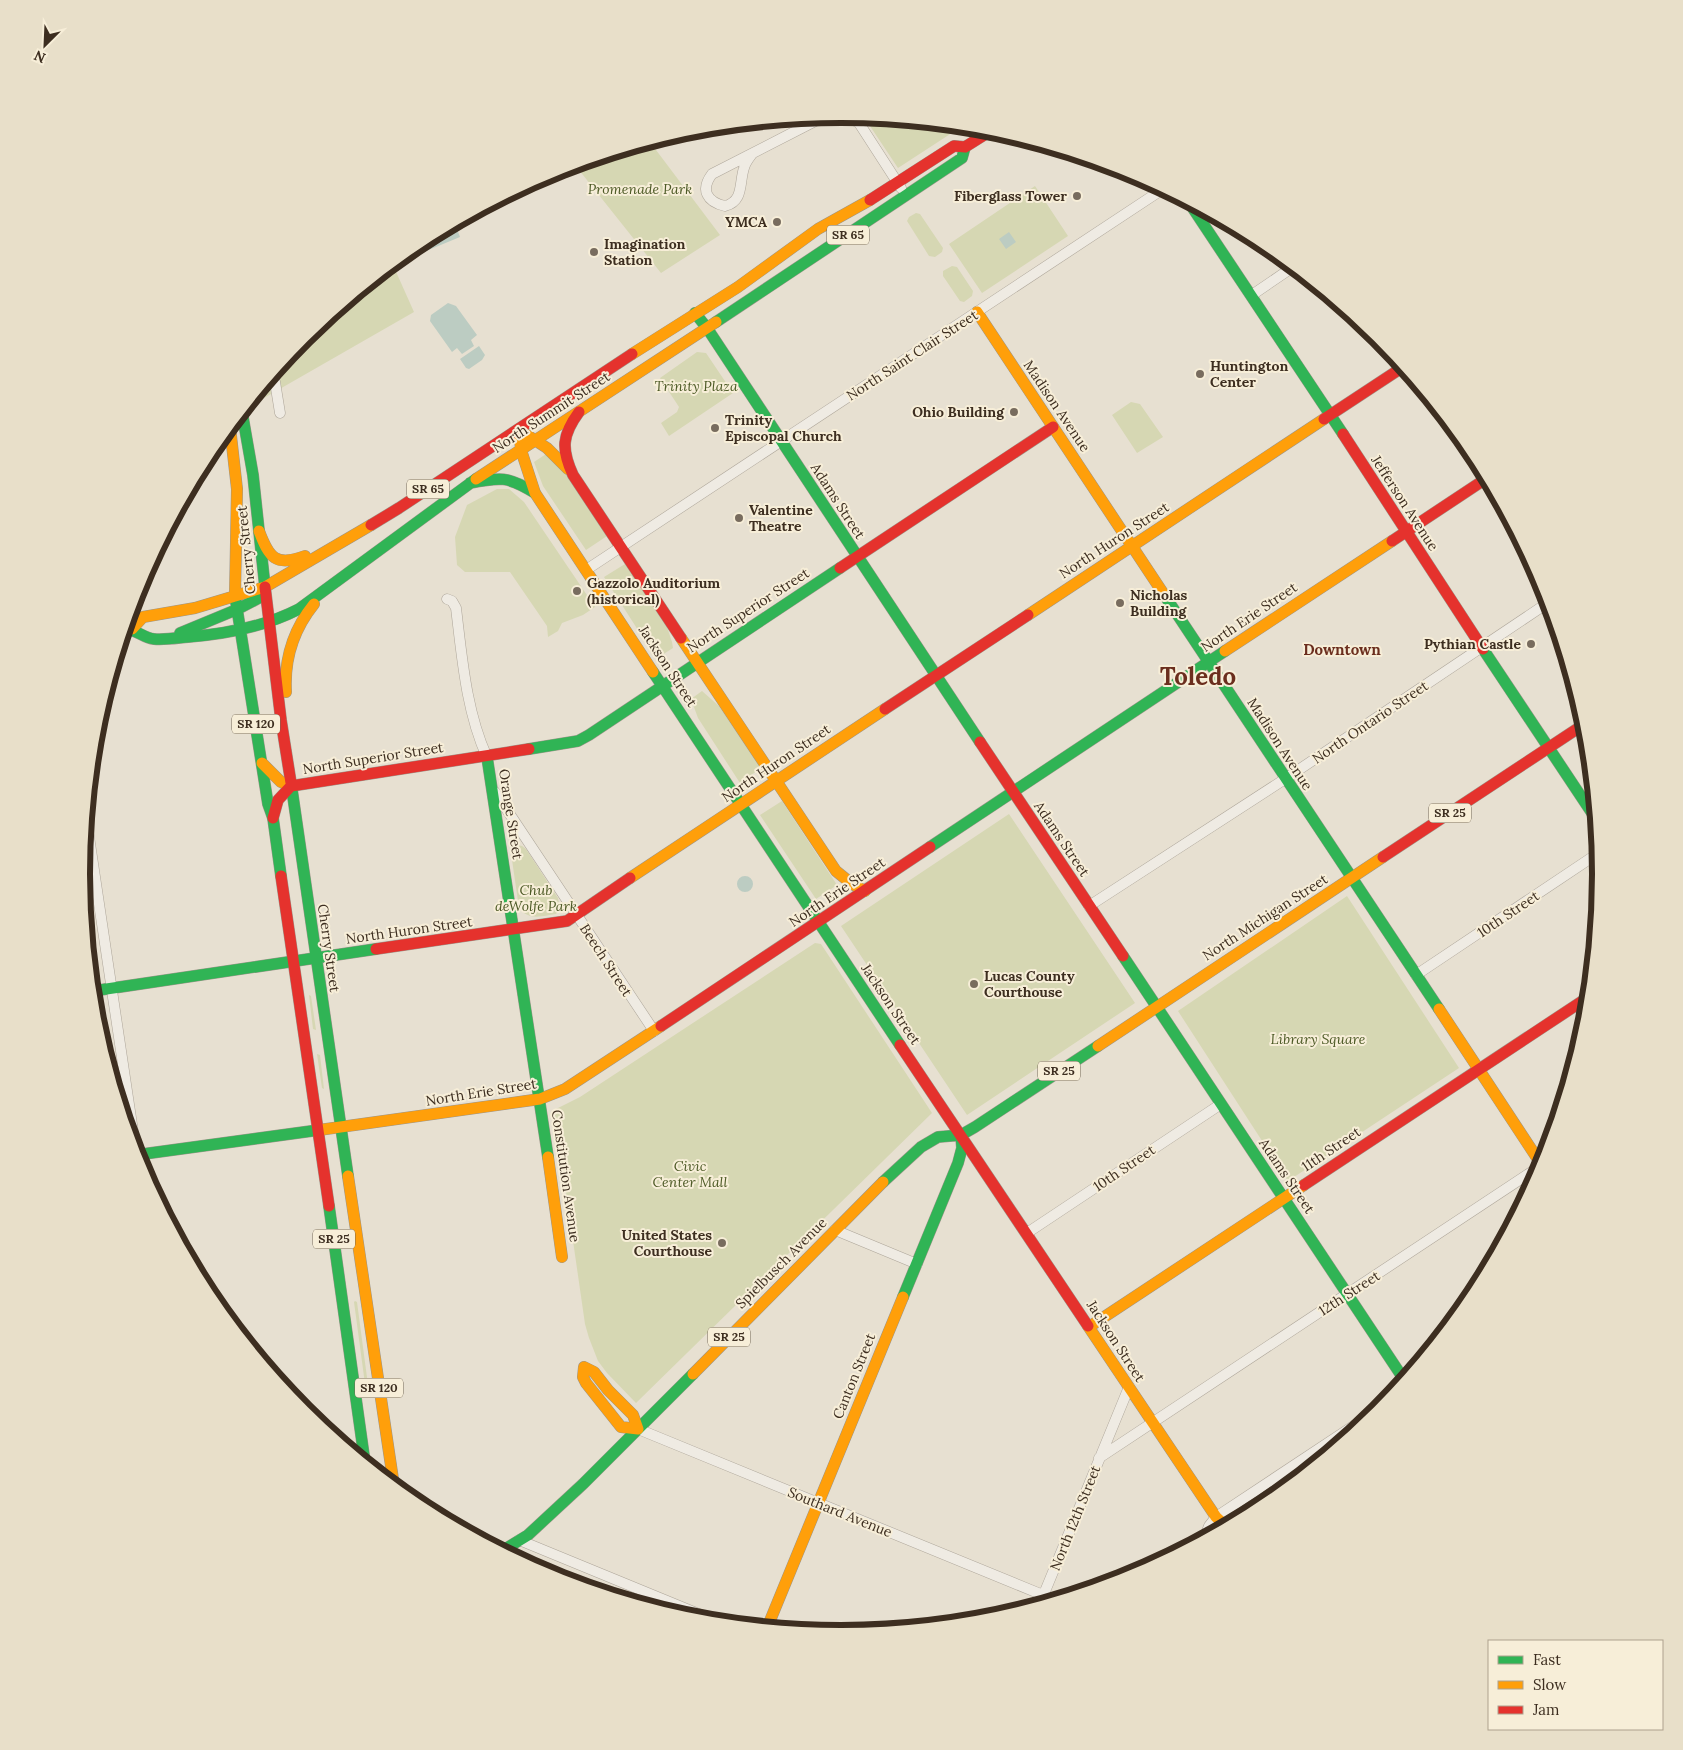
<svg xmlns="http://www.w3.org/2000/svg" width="1683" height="1750" viewBox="0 0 1683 1750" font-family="Lora,serif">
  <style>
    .green { fill: #d6d7b3 }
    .water { fill: #bcccc2 }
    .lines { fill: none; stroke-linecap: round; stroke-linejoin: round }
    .street-casing { stroke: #ada599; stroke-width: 11 }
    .fast-casing { stroke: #9c958a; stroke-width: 12 }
    .slow-casing { stroke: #9c958a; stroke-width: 12 }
    .jam-casing { stroke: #9c958a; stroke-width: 12 }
    .street { stroke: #efebe3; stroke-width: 10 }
    .fast { stroke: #30b455; stroke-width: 11 }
    .slow { stroke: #ff9f0a; stroke-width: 11 }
    .jam { stroke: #e5322d; stroke-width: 11 }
    .poi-dot { fill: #786c5e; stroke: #f7eed8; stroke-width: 2 }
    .labels { text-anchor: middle; stroke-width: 4; stroke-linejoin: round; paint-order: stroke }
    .shield { fill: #f7eed8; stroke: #756857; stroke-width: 1 }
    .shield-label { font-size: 12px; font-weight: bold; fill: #3d2e20 }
    .park-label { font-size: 14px; font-style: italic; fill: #4d5a26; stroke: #f7eed8 }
    .poi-label { font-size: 14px; font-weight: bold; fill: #3d2e20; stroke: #f7eed8; text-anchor: start }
    .street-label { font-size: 14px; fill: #3d2e20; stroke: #f7eed8 }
    .neighbourhood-label { font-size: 15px; font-weight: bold; fill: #6b2e1e; stroke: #f7eed8 }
    .town-label { font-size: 24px; font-weight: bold; fill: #6b2e1e; stroke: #f7eed8 }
    .rim { fill: none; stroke: #3d2e20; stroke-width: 6 }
  </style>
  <rect width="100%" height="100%" fill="#e7e0d1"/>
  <path class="green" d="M864 117 961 127 898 168Z
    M650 142 720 235 661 273 575 165Z
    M1035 186 1068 236 982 293 949 244Z
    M916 213 920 214 943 248 942 252 935 257 929 256 907 221 909 217Z
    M393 265 414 312 257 402 255 397 304 337Z
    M952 266 957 267 973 291 972 296 964 302 960 301 943 276V271Z
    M697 352 706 353 733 393 669 436 661 423 677 412 679 407 660 378Z
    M1131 402 1140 404 1163 437 1137 453 1112 415Z
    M546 454 569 477 607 536 586 550 543 486 534 462Z
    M497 489H509L524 502 595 607 583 615 562 623 558 631 548 637 547 626 510 572H465L457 565 455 537 467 505Z
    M625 564 666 624 672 642 673 648 662 655 645 641 604 577Z
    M702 691 719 706 761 768 740 783 698 718 691 699Z
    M782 801 837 885 816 899 760 815Z
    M1009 814 1135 1003 967 1115 841 926Z
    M517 845 522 846 526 849 558 898 560 909 556 914C542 916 529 921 519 908L511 853 513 848Z
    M1347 896 1459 1068 1288 1181 1178 1011Z
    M815 943 821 944 932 1113 636 1403 607 1373 598 1361 589 1338 585 1324 555 1116 556 1109 580 1097Z
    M309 995 311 996 316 1030 313 1029Z
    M317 1054 320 1055 324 1089 322 1088Z
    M355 1301 357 1302 368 1385 365 1384 354 1302Z"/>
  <path class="water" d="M455 224 460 237 397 263V261L419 243Z
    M1009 232 1016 242 1006 249 999 239Z
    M448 303 456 306 477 335 471 340 474 346 462 354 457 348 452 352 430 321 431 315Z
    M479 346 485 355 482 360 469 369 466 368 460 359Z
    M737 884a8 8 0 1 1 16 0a8 8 0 1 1-16 0Z"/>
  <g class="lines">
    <g class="street-casing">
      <path id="street" d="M844 115 859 123 901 188
        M752 154C749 158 745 163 744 168 739 183 744 201 725 206 707 202 700 190 712 174L825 116
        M1252 295 1293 267
        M272 376 275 382 280 413
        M586 570 1163 189
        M447 599 452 601 456 608C462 657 466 711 487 757
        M495 792 654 1031
        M86 827 88 830 137 1158
        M1089 906 1285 779 1549 602
        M1416 975 1600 852
        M835 1230 917 1264
        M1027 1233 1221 1104
        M638 1429 1043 1595
        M1099 1458 1545 1163
        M1204 1539 1209 1526 1216 1517 1385 1405
        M519 1540 721 1623
        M1039 1606 1129 1387"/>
    </g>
    <g class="fast-casing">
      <path id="fast" d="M1190 204 1343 434
        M695 313 707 328 980 742
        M716 322 962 158 965 147
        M242 412 253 475 265 587
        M470 483C500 477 508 476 535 493
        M235 596 268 804 273 818 281 876
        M1165 596 1439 1009
        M125 629C136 629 143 638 154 639 165 640 177 638 188 637 227 634 264 627 299 609L476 479
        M180 633 238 609 259 598 263 591
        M1483 649 1596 819
        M653 672 900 1045
        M529 749 578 741 589 735 840 568
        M487 757 548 1157
        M291 783 348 1176
        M930 847 1225 651
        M1123 956 1405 1381
        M93 991 376 949
        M136 1155 319 1130
        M883 1182 921 1147 938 1137 961 1135 975 1127 1098 1046
        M329 1206 365 1463
        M903 1297 958 1163 962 1148 961 1135
        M502 1551 528 1535 583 1484 693 1374"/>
    </g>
    <g class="slow-casing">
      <path id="slow" d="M977 312 1165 596
        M632 354 738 287 818 229 870 200
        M230 427 237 489 235 596
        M519 429 521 450 535 493 653 672
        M527 435 547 448 568 469
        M476 479 716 322
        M259 531C269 558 276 567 305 556
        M1028 615 1324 419
        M132 629 143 617 195 608 265 587 371 525
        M681 638 836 871 852 884 865 891
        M1225 651 1392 541
        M286 692C284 658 293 630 314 604
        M262 763 281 782 291 786
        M630 878 885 709
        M1439 1009 1543 1167
        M1098 1046 1383 857
        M319 1130 540 1099 565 1089 661 1026
        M548 1157 562 1257
        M348 1176 394 1486
        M1088 1326 1216 1517 1227 1527
        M1089 1327 1304 1185
        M584 1367 594 1372 608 1390 633 1415 638 1429 621 1427 586 1383 583 1377Z
        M693 1374 883 1182
        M767 1628 903 1297"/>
    </g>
    <g class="jam-casing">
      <path id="jam" d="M870 200 954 146 965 147 992 130
        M579 412C562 435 561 449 573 475L681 638
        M1324 419 1403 367
        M1343 434 1483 649
        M371 525 399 508 632 354
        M1392 541 1487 478
        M840 568 1053 427
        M265 587 281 720 291 783
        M885 709 1028 615
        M980 742 1123 956
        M273 818 278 800 291 786 529 749
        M1383 857 1586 723
        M281 876 329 1206
        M376 949 567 921 630 878
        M661 1026 930 847
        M900 1045 1088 1326
        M1304 1185 1590 996"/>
    </g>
    <use href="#street" class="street"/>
    <use href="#fast" class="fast"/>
    <use href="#slow" class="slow"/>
    <use href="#jam" class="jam"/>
  </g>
  <g class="poi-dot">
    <circle cx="1077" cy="196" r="5"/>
    <circle cx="777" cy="222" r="5"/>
    <circle cx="594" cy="252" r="5"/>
    <circle cx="1200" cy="374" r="5"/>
    <circle cx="1014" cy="412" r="5"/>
    <circle cx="715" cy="428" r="5"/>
    <circle cx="739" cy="518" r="5"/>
    <circle cx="577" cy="591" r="5"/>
    <circle cx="1120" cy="603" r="5"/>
    <circle cx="1531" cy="644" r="5"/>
    <circle cx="974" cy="984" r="5"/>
    <circle cx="722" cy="1243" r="5"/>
  </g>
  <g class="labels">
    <g class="shield">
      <rect x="827" y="225.5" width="42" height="19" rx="4"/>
      <rect x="407" y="479.5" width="42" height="19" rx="4"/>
      <rect x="232" y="714.5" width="48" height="19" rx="4"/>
      <rect x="1429" y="803.5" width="42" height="19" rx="4"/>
      <rect x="1038" y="1061.5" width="42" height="19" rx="4"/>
      <rect x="313" y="1229.5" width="42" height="19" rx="4"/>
      <rect x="708" y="1327.5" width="42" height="19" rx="4"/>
      <rect x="355" y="1378.5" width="48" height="19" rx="4"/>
    </g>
    <g class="shield-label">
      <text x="848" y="239">SR 65</text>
      <text x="428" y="493">SR 65</text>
      <text x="256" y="728">SR 120</text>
      <text x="1450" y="817">SR 25</text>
      <text x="1059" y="1075">SR 25</text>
      <text x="334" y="1243">SR 25</text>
      <text x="729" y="1341">SR 25</text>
      <text x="379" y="1392">SR 120</text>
    </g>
    <g class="park-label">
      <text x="640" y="194">Promenade Park</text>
      <text x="696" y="391">Trinity Plaza</text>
      <text x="536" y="895">Chub<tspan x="536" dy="16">deWolfe Park</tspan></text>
      <text x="1318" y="1044">Library Square</text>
      <text x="690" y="1171">Civic<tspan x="690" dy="16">Center Mall</tspan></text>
    </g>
    <g class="poi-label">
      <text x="1067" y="201" text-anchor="end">Fiberglass Tower</text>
      <text x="767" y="227" text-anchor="end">YMCA</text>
      <text x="604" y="249">Imagination<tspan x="604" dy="16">Station</tspan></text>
      <text x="1210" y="371">Huntington<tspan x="1210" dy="16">Center</tspan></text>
      <text x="1004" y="417" text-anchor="end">Ohio Building</text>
      <text x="725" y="425">Trinity<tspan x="725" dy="16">Episcopal Church</tspan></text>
      <text x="749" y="515">Valentine<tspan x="749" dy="16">Theatre</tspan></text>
      <text x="587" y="588">Gazzolo Auditorium<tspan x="587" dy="16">(historical)</tspan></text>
      <text x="1130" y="600">Nicholas<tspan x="1130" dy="16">Building</tspan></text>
      <text x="1521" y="649" text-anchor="end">Pythian Castle</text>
      <text x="984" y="981">Lucas County<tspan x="984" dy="16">Courthouse</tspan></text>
      <text x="712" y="1240" text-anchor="end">United States<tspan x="712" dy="16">Courthouse</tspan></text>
    </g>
    <g class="street-label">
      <text transform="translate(912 355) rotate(-33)" y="5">North Saint Clair Street</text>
      <text transform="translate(1057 406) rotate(56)" y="5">Madison Avenue</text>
      <text transform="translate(551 412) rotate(-33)" y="5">North Summit Street</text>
      <text transform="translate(838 501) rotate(57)" y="5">Adams Street</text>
      <text transform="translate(1405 503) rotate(57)" y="5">Jefferson Avenue</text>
      <text transform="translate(1114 540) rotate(-33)" y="5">North Huron Street</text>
      <text transform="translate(246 550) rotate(-96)" y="5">Cherry Street</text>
      <text transform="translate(748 610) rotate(-33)" y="5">North Superior Street</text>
      <text transform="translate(1249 617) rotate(-34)" y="5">North Erie Street</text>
      <text transform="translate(668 666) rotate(57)" y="5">Jackson Street</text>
      <text transform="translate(1370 722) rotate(-34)" y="5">North Ontario Street</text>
      <text transform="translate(1280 744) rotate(57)" y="5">Madison Avenue</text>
      <text transform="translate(373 758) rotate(-9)" y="5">North Superior Street</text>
      <text transform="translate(776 763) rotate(-34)" y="5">North Huron Street</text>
      <text transform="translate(511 814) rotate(81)" y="5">Orange Street</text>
      <text transform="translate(1062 839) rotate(56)" y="5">Adams Street</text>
      <text transform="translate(837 892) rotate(-34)" y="5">North Erie Street</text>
      <text transform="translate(1508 914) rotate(-34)" y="5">10th Street</text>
      <text transform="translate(1265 917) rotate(-33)" y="5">North Michigan Street</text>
      <text transform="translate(409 930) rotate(-8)" y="5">North Huron Street</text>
      <text transform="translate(329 948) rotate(82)" y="5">Cherry Street</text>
      <text transform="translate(606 960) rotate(57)" y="5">Beech Street</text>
      <text transform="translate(891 1004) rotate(56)" y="5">Jackson Street</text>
      <text transform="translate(481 1092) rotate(-9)" y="5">North Erie Street</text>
      <text transform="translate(1331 1149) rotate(-34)" y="5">11th Street</text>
      <text transform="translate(1124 1168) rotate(-34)" y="5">10th Street</text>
      <text transform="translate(566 1176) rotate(82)" y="5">Constitution Avenue</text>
      <text transform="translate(1287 1176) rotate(56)" y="5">Adams Street</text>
      <text transform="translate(781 1263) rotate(-45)" y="5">Spielbusch Avenue</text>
      <text transform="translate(1349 1293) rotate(-33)" y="5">12th Street</text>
      <text transform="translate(1116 1341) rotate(57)" y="5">Jackson Street</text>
      <text transform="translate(854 1376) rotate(-68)" y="5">Canton Street</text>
      <text transform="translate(840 1512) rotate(22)" y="5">Southard Avenue</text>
      <text transform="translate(1075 1518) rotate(-68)" y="5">North 12th Street</text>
    </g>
    <g class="neighbourhood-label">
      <text x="1342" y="655">Downtown</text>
    </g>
    <g class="town-label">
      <text x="1198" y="685">Toledo</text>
    </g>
  </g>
  <path d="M0 0H1683V1750H0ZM90 874a751 751 0 1 1 1502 0a751 751 0 1 1-1502 0Z" fill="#e8dfc9" fill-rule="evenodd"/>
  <path class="rim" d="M90 874a751 751 0 1 1 1502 0a751 751 0 1 1-1502 0Z"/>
  <rect x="1488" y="1640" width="175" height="90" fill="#f7eed8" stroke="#ada18e"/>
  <rect x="1498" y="1656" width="25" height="8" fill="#30b455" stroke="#ada18e"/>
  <text x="1533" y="1665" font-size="15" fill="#3d2e20">Fast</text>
  <rect x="1498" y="1681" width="25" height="8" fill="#ff9f0a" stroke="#ada18e"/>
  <text x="1533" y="1690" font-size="15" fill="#3d2e20">Slow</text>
  <rect x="1498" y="1706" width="25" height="8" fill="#e5322d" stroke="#ada18e"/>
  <text x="1533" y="1715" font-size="15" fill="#3d2e20">Jam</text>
  <g transform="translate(45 45) rotate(204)" stroke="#f7eed8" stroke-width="4" paint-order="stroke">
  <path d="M0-4L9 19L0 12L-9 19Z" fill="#3d2e20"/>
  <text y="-8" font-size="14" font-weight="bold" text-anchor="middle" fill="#3d2e20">N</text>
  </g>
</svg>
